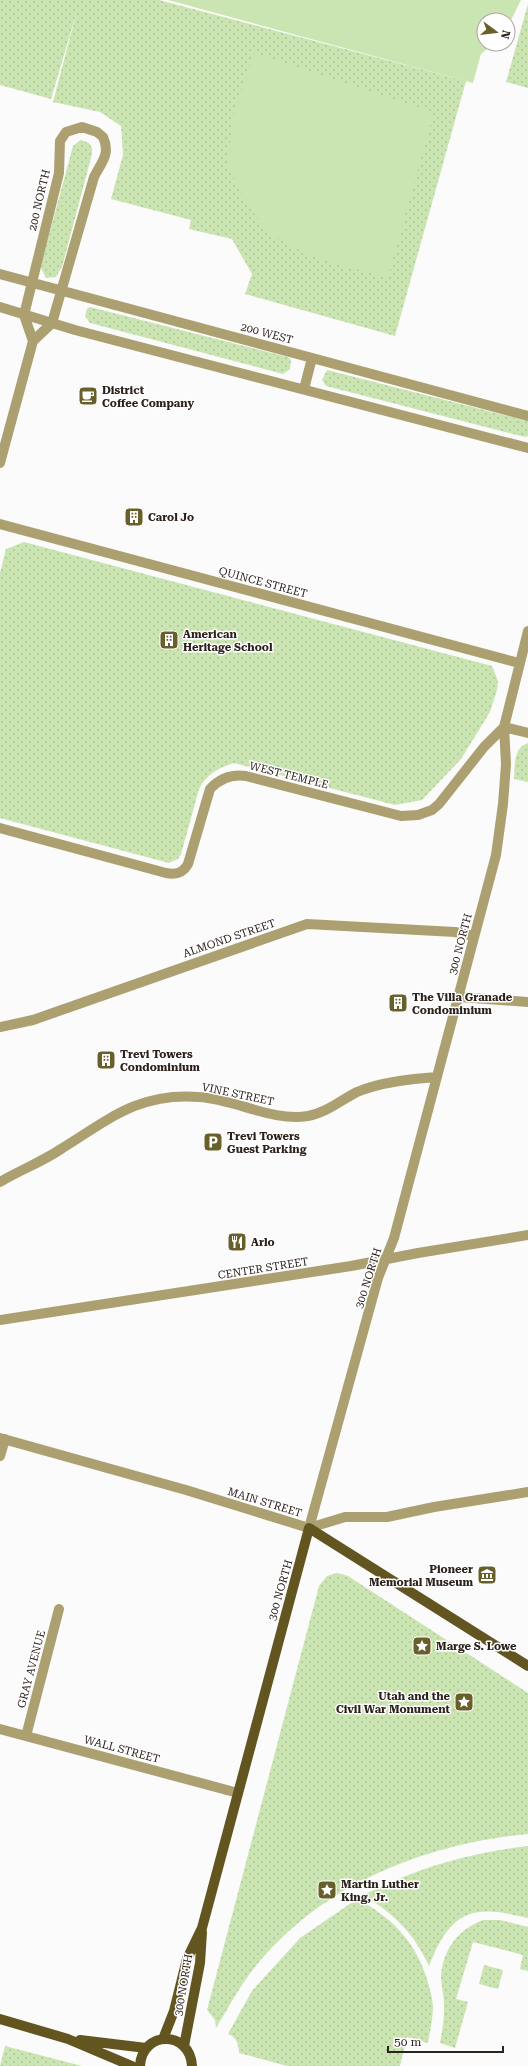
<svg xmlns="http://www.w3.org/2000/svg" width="528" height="2066" viewBox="0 0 528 2066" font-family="'Roboto Serif',serif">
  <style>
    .grass { fill: url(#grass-dots) }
    .garden { fill: #cae5b1 }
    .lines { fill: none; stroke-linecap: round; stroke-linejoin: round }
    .minor { stroke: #aca071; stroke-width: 10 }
    .major { stroke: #635520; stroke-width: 10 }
    .labels { text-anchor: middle; stroke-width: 3; stroke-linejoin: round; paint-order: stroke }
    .street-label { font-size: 11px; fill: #2d211c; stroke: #fff }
    .poi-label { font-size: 11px; font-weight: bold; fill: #2d211c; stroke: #fff; text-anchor: start }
  </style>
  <defs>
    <pattern id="grass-dots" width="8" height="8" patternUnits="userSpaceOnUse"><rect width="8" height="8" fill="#cae5b1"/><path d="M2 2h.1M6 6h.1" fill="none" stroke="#aec498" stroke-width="1.8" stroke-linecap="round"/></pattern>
  </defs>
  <rect width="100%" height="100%" fill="#fbfbfb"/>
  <path class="grass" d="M0 0H159L466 81 395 336 245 294 252 274 232 239 189 229 191 220 111 199 123 155 121 126 100 112 53 102 77 11 51 99 0 85Z
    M528 4V88L506 82Z
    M81 140 89 143 92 148V154L62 267 56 277 46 278 41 268 42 261 73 146Z
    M90 307 288 357 291 360 290 369 283 374 90 323 85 316 87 309Z
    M327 370 528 421V436L525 437 326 386 322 380Z
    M24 542 492 666 498 681 497 690 490 712 461 759 422 800 395 805 234 763C218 768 207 774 199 789L181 854 178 859 169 863 0 818V573L6 549Z
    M528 743V782L514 779C515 765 513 748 528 743Z
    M337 1573 348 1576 528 1693V1834C425 1844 322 1884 255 1967 240 1985 229 2007 216 2028L215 2020 207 2010 319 1586 327 1576Z
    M528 1846V1918C472 1904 451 1910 429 1966 414 1933 393 1913 363 1895 421 1867 464 1854 528 1846Z
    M357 1899C390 1916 414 1940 426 1976 429 1986 432 1996 433 2006 433 2018 430 2031 428 2043L407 2037 400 2066H287L239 2053C239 2046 237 2037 228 2034L252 1991 300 1938Z
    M483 1920H500L528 1927V1971L520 1969 523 1955 473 1942 456 1999 468 2002 455 2048 440 2043C442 2032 444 2021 444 2010 445 1998 441 1987 441 1976 443 1949 459 1929 483 1920Z
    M484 1965 503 1970 498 1989 479 1984Z
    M5 2046 82 2066H0Z"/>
  <path class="garden" d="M168 0H521L508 26V20H484V44H493L481 54 473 83Z
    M254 53 434 112 388 277 339 265 303 252 270 234 246 203 228 166 233 116Z"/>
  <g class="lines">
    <path class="minor" d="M0 274 528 416
      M0 307 75 330 528 448
      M304 389 312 358
      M0 463 33 341 52 323 94 177C101 163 111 154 103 137L97 132 82 127 66 132 60 141 59 173 24 315 33 341
      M0 524 519 663
      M504 727 528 733
      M0 828 166 873C176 875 183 873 188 864L210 789C220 778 231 774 246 776L401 816 418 815 432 810 439 804 484 747 504 727
      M459 997 528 1002
      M0 1027 33 1020 307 924 455 932 474 936
      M0 1182C20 1170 42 1162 61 1149 108 1120 139 1092 199 1097 235 1099 272 1122 308 1116 326 1113 341 1100 357 1092 381 1082 411 1079 437 1077
      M0 1320 351 1266 418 1253 528 1235
      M0 1438 186 1490 309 1528 345 1517H387L434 1507 528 1492
      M0 1456 5 1439
      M309 1528 378 1278 394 1238 496 855 503 804 506 764 504 727 528 631
      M0 1729 238 1793
      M26 1736 59 1609"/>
    <path class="major" d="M0 2019 68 2039 132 2066
      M163 2039 174 2011 187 1959 202 1928 309 1528 528 1666
      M80 2040 146 2048
      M184 2046 200 1963 202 1932
      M140 2066C142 2030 190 2030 192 2066"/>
  </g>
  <defs>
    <g id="cafe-square" transform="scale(1)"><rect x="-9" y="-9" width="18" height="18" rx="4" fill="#685f2b" stroke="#fff"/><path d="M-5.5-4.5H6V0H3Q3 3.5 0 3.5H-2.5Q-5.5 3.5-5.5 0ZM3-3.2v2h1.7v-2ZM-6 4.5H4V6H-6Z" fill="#fff"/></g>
    <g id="building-square" transform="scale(1)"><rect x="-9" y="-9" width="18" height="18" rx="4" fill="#685f2b" stroke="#fff"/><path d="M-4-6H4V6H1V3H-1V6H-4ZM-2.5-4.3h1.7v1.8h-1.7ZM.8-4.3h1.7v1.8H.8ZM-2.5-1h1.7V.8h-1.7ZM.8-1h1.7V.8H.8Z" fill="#fff"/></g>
    <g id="parking-square" transform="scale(1)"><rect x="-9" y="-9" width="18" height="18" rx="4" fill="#685f2b" stroke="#fff"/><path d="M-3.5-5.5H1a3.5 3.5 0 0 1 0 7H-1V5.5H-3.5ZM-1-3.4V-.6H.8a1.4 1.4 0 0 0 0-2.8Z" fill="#fff"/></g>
    <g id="restaurant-square" transform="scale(1)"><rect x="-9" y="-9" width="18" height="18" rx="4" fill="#685f2b" stroke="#fff"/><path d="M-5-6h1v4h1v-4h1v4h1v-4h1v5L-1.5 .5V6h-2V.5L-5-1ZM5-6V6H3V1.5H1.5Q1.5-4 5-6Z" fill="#fff"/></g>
    <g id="museum-square" transform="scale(1)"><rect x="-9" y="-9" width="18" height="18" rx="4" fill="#685f2b" stroke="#fff"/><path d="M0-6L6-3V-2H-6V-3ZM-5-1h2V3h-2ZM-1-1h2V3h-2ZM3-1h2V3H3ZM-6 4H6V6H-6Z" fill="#fff"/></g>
    <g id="sight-square" transform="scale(1)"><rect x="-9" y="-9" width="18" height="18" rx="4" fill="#685f2b" stroke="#fff"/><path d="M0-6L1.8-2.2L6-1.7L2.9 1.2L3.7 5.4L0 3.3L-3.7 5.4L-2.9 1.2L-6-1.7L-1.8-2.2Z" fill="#fff"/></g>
  </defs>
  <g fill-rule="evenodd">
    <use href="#cafe-square" x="88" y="396"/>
    <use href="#building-square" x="134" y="517"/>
    <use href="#building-square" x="169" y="640"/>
    <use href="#building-square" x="398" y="1003"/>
    <use href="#building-square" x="106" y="1060"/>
    <use href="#parking-square" x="213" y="1142"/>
    <use href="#restaurant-square" x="237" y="1242"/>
    <use href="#museum-square" x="487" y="1575"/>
    <use href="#sight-square" x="422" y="1646"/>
    <use href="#sight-square" x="464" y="1702"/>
    <use href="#sight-square" x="327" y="1890"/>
  </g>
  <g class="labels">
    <g class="street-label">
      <text transform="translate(39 200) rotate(-77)" y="4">200 NORTH</text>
      <text transform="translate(267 333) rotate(15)" y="4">200 WEST</text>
      <text transform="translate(263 582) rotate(15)" y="4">QUINCE STREET</text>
      <text transform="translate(289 775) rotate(14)" y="4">WEST TEMPLE</text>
      <text transform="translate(229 938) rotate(-19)" y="4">ALMOND STREET</text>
      <text transform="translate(460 944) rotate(-75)" y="4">300 NORTH</text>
      <text transform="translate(238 1094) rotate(12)" y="4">VINE STREET</text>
      <text transform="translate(263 1268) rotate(-9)" y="4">CENTER STREET</text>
      <text transform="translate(368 1278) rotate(-72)" y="4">300 NORTH</text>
      <text transform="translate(265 1502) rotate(17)" y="4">MAIN STREET</text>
      <text transform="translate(280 1590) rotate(-74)" y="4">300 NORTH</text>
      <text transform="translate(31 1669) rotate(-75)" y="4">GRAY AVENUE</text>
      <text transform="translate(122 1749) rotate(15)" y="4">WALL STREET</text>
      <text transform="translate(183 1985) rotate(-80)" y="4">300 NORTH</text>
    </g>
    <g class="poi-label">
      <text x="102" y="394">District<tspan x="102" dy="13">Coffee Company</tspan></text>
      <text x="148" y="521">Carol Jo</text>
      <text x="183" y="638">American<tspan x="183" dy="13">Heritage School</tspan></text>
      <text x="412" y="1001">The Villa Granade<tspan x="412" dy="13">Condominium</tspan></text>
      <text x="120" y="1058">Trevi Towers<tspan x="120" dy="13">Condominium</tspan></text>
      <text x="227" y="1140">Trevi Towers<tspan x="227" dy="13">Guest Parking</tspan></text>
      <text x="251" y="1246">Arlo</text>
      <text x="473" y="1573" text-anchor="end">Pioneer<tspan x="473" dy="13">Memorial Museum</tspan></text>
      <text x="436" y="1650">Marge S. Lowe</text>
      <text x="450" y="1700" text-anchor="end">Utah and the<tspan x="450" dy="13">Civil War Monument</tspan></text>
      <text x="341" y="1888">Martin Luther<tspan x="341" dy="13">King, Jr.</tspan></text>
    </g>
  </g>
  <g transform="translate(496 32) rotate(105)"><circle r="19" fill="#ffffff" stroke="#aba6a4"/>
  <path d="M0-3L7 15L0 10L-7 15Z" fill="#685f2b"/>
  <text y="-6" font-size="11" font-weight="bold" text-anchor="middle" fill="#2d211c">N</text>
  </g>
  <path d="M388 2046v6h115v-6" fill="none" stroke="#2d211c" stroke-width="2"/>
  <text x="394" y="2046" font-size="12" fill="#2d211c" stroke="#ffffff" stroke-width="3" paint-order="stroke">50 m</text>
</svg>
